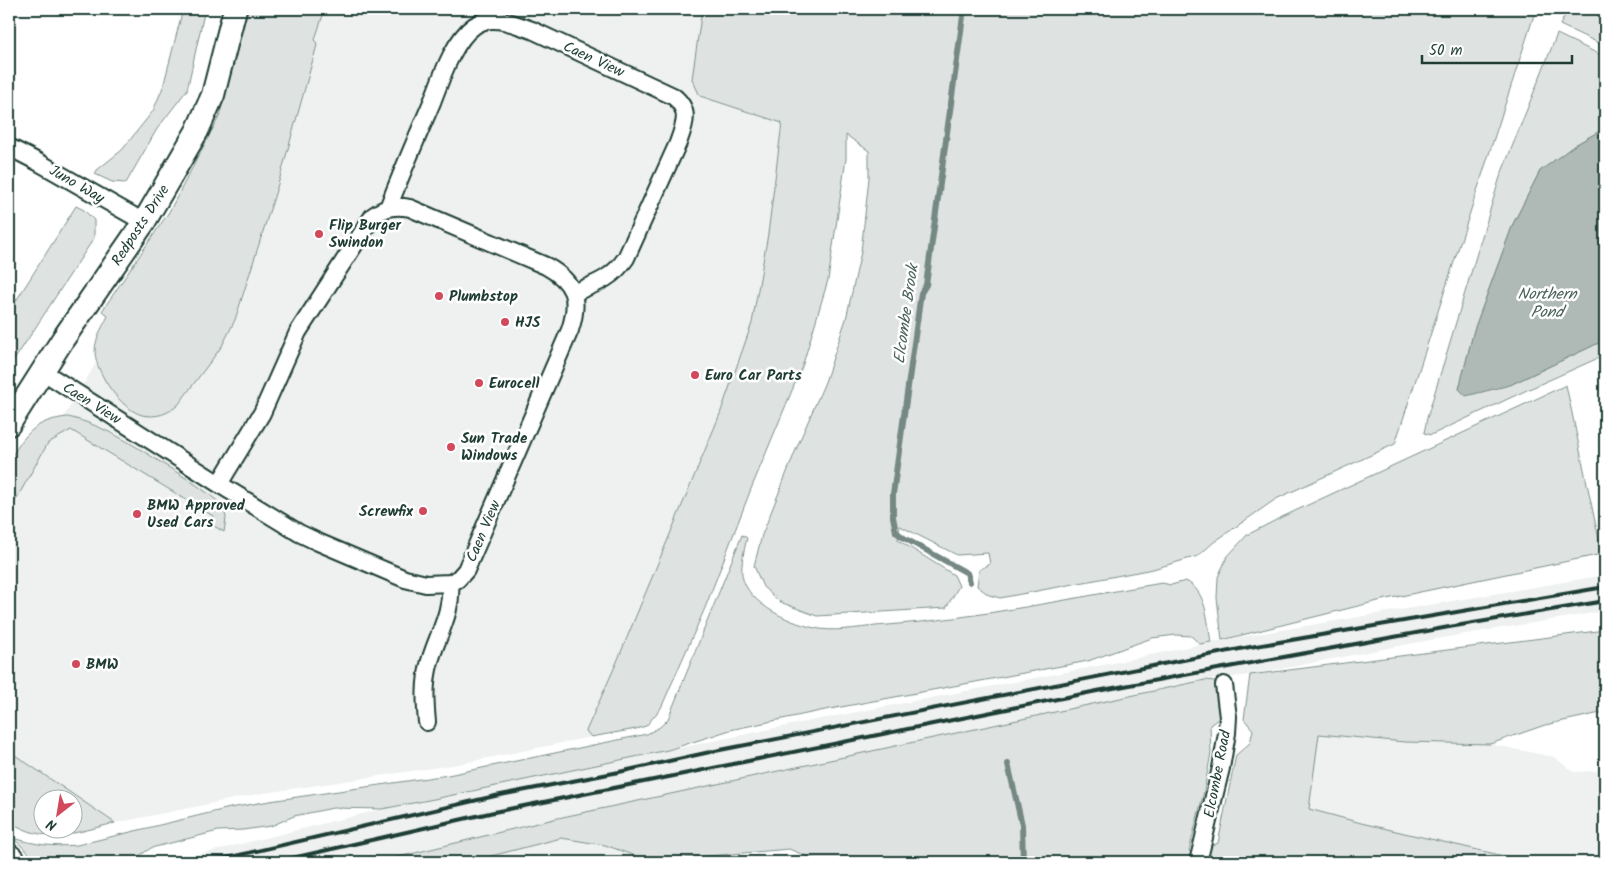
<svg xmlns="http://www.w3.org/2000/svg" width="1614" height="871" viewBox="0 0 1614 871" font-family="Kalam,sans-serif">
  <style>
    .built { fill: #eef1f0 }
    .green { fill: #dee3e2; stroke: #7e908b; fill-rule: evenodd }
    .water { fill: #afbab7; stroke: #758883 }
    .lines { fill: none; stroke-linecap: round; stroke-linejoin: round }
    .stream { stroke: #758883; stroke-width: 6 }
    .street-casing { stroke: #1f3d34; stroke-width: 20 }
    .secondary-casing { stroke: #1f3d34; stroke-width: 26 }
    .primary-casing { stroke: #1f3d34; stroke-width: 30 }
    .street { stroke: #fff; stroke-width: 16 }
    .secondary { stroke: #fff; stroke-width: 22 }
    .primary { stroke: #fff; stroke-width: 26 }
    .rail { stroke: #1f3d34; stroke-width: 4 }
    .poi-dot { fill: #d1495b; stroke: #fff; stroke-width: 2 }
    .labels { text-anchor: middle; stroke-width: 5; stroke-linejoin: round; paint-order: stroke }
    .street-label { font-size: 15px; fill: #1f3d34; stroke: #fff }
    .poi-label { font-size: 15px; font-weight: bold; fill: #1f3d34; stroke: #fff; text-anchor: start }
    .water-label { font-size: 16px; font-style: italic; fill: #4a625b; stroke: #fff }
  </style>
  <rect width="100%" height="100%" fill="#fff"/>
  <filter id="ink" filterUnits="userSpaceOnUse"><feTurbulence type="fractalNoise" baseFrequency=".02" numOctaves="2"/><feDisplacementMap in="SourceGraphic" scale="10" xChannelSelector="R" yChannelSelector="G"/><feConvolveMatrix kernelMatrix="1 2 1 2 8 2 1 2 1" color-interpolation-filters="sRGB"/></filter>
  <g filter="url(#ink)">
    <path class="built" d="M325 9H706L796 84 792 251 606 721 591 737 459 764 258 794 115 823 9 751V512L29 475 96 363 108 385 131 409 140 414 152 416 163 414 171 411 178 405 222 346 236 320 279 181 317 45 315 39Z
      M1605 575V611L1430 640 1250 675 1204 680 558 818 378 862H169L382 809 810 721 1113 663 1211 642Z
      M1319 734 1405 742 1490 744 1554 757 1574 772 1597 771 1598 765 1605 764V862H1530L1361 823 1309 809Z
      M561 838 605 845 652 862H468Z"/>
    <path class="green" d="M183 9H205L187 90 157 129 126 183 112 182 95 174 97 170 122 150 153 111 163 87Z
      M248 9H325L315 39 317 45 279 181 235 320 222 346 178 405C168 414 156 418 142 415 121 409 96 374 95 352 95 338 102 328 108 316L102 311 169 212 219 117Z
      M702 9H1536L1395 444 1276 499 1214 542 1198 556 1153 569 1000 598 989 595 977 586 979 570 990 564 988 553 957 555 900 526 898 540 954 575 959 586 946 608 817 616 780 602 763 587 754 566 762 535 797 447 825 382 846 319 861 252 869 178V151L846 135V159L828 280 803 364 751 489 705 608 661 708 646 726 636 729 591 737 586 731 616 664 720 414 752 323 768 234 782 123 700 96 692 79Z
      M1568 9H1594L1605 17V46L1560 25Z
      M1557 34 1605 57V128L1575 145 1540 171 1513 224 1474 330 1459 389 1510 385 1605 340V355L1527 390 1431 435 1424 433 1427 418 1500 177Z
      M76 206 84 210 94 220V238L9 368V312Z
      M1566 385 1602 554 1382 600 1222 640 1217 598 1218 577 1227 557 1247 535 1282 517Z
      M68 417C104 425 137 447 168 467 188 479 207 491 224 507L226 518 224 532 209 523 213 516 71 430 48 443 9 512V461C25 434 35 420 68 417Z
      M742 535 747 538C744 550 741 563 742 575 747 605 794 625 820 629 841 632 866 626 888 625 980 618 1071 598 1162 583L1171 585 1186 581C1207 592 1207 620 1211 642L1200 644 1191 636 1176 635 1152 638 1088 661 825 710 730 730 668 750 434 799 382 809 333 808 294 816 271 826 243 830 218 831 151 848 130 862H38L13 838C38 845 51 847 77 845L230 808 270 801 448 775 647 734 660 727 668 719Z
      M1605 630V712L1545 725 1490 744 1405 742 1319 734 1309 809 1361 823 1530 862H821L789 849 686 858 684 862H652L605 845 561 838 468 862H378L558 818 1205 680 1216 681 1222 702 1221 717 1210 725 1211 753 1204 791 1189 851 1195 854 1218 843 1236 755 1250 743 1253 730 1244 719 1250 675Z
      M9 751 115 823C76 832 46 846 9 821ZM42 798H72V828H42Z"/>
    <path class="water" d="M1605 128V340L1510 385 1466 396 1459 389 1474 330 1513 224 1540 171 1575 145Z"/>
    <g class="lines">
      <path class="stream" d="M964 9 926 285 921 293 893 494V517L896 532 904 538 967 573 970 582
        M1008 764 1022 825 1023 862"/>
      <g class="street-casing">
        <path id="street" d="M9 147 38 162 144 222
          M388 208C402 172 417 137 432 102 441 79 453 41 474 26 491 13 514 24 532 30L673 96C691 110 685 124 678 143L626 258C612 279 595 284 573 293
          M42 371 219 484 299 533 318 542 405 579 426 584 450 583 458 579 466 570 570 330C580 299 575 282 546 266L410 208C395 205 385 207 373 216L298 332 262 413 219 484
          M427 722C425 701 424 682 430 661 438 634 453 611 450 583
          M1198 862 1221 768 1227 733 1228 717 1224 685"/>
      </g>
      <g class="secondary-casing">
        <path id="secondary" d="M9 424 63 339 144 222 197 131 213 95 235 9"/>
      </g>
      <g class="primary-casing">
        <path id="primary" d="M9 858 13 862"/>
      </g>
      <use href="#street" class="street"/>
      <use href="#secondary" class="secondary"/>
      <use href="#primary" class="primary"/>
      <path class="rail" d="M209 862 495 796 619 772 710 752 1250 647 1605 587
        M275 862 494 812 1097 691 1449 627 1605 601"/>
    </g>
  </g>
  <g class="poi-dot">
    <circle cx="319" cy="234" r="5"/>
    <circle cx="439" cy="296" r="5"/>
    <circle cx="505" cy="322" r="5"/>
    <circle cx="695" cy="375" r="5"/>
    <circle cx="479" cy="383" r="5"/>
    <circle cx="451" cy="447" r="5"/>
    <circle cx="423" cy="511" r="5"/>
    <circle cx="137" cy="514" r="5"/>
    <circle cx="76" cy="664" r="5"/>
  </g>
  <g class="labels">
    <g class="street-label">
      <text transform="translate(594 59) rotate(25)" y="5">Caen View</text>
      <text transform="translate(77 184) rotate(30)" y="5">Juno Way</text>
      <text transform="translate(140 225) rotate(-57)" y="5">Redposts Drive</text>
      <text transform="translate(92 403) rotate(32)" y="5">Caen View</text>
      <text transform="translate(483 531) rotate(-67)" y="5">Caen View</text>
      <text transform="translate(1217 774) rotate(-79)" y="5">Elcombe Road</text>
    </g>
    <g class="poi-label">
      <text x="329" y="230">Flip Burger<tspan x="329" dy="17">Swindon</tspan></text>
      <text x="449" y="301">Plumbstop</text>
      <text x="515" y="327">HJS</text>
      <text x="705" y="380">Euro Car Parts</text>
      <text x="489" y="388">Eurocell</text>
      <text x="461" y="443">Sun Trade<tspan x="461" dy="17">Windows</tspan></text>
      <text x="147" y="510">BMW Approved<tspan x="147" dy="17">Used Cars</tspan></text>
      <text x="413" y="516" text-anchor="end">Screwfix</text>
      <text x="86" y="669">BMW</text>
    </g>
    <g class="water-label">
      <text x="1547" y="299">Northern<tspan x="1547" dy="18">Pond</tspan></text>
      <text transform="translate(905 314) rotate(-82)" y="6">Elcombe Brook</text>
    </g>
  </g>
  <rect width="1614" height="871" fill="none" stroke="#fff" stroke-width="30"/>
  <rect x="15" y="15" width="1584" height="841" fill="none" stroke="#1f3d34" stroke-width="2" filter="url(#ink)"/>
  <g transform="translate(58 814) rotate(211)"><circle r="24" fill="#ffffff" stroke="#a5b1ae"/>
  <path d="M0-4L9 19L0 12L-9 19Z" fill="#d1495b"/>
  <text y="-8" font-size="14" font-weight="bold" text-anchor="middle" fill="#1f3d34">N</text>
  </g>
  <path d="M1422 55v8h150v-8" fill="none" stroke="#1f3d34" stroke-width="2.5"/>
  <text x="1429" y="55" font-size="15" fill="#1f3d34" stroke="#ffffff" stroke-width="4" paint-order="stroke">50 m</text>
</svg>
